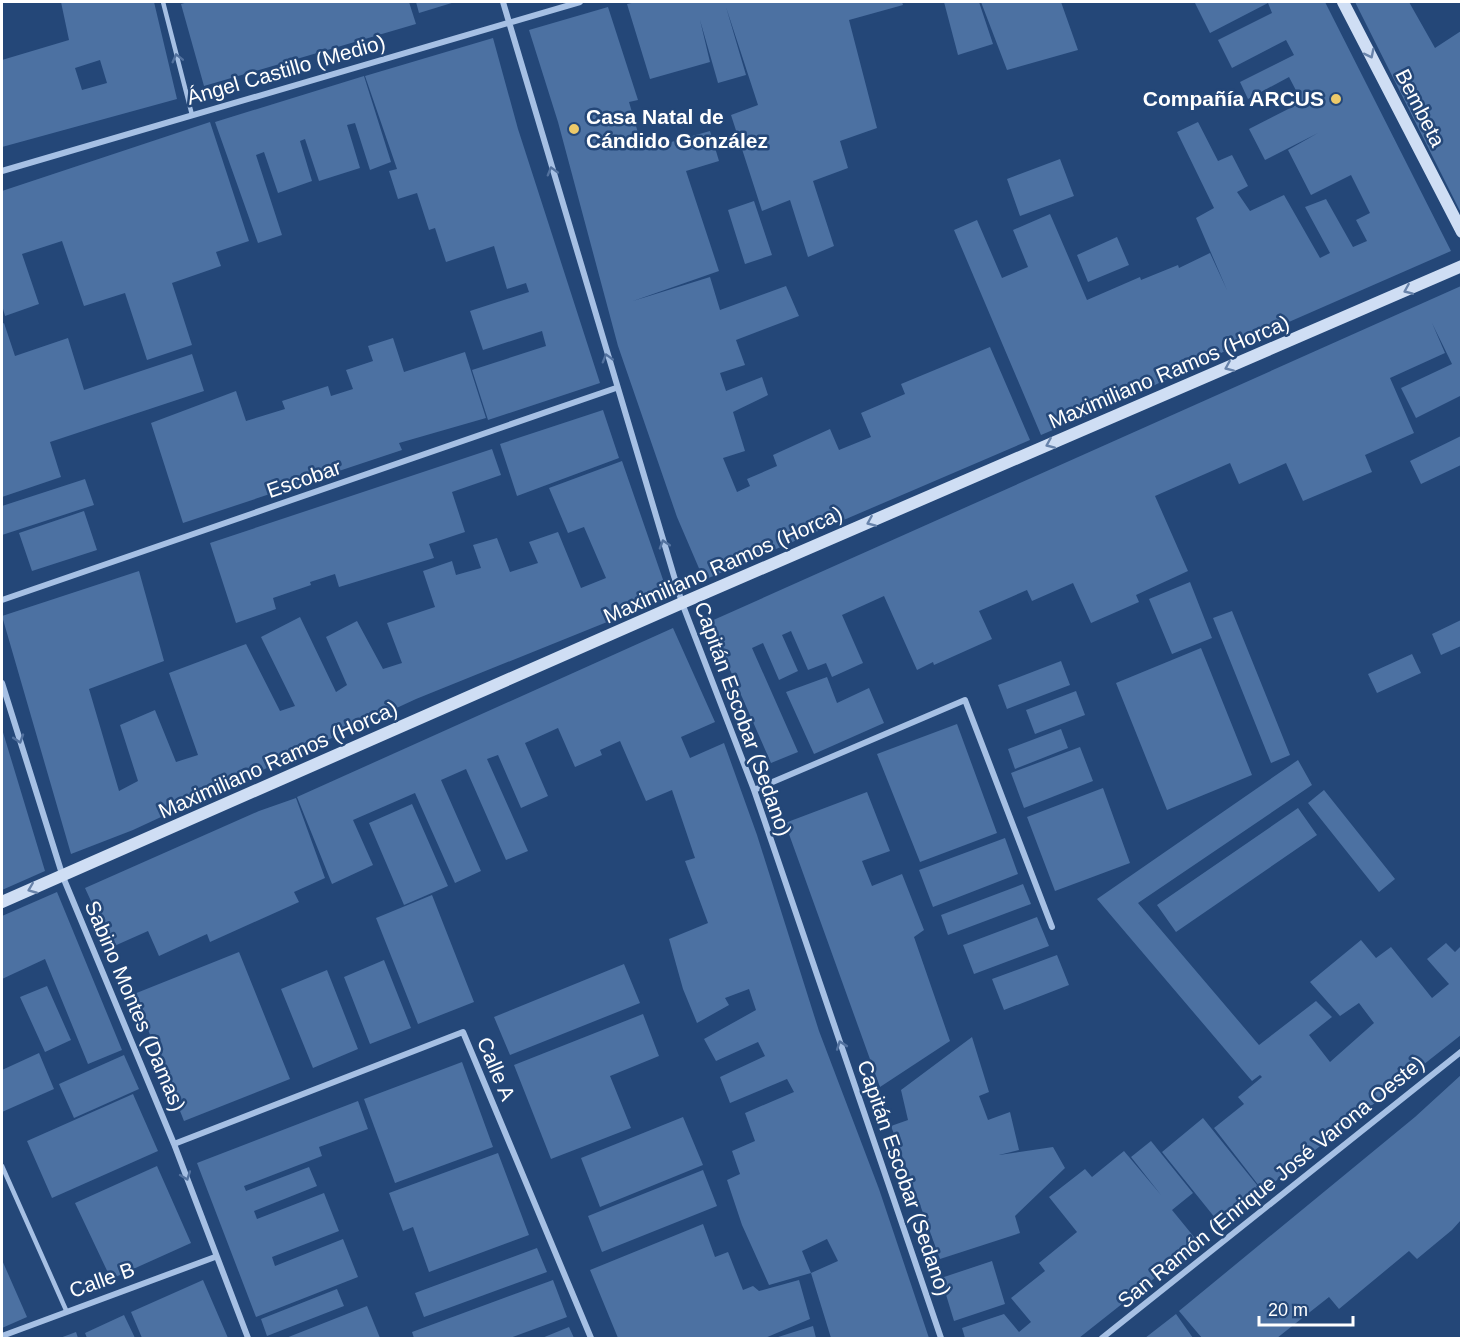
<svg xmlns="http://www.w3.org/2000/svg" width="1463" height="1340" viewBox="0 0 1463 1340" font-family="Arial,sans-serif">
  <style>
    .building { fill: #4c71a2; fill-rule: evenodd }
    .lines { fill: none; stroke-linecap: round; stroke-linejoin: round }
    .lane { stroke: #a6c0e4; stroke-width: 4.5 }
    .street { stroke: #a6c0e4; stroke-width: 6 }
    .secondary { stroke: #cfdef4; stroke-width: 12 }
    .oneway { stroke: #6883aa }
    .oneway2 { stroke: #52719e }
    .poi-dot { fill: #edca6a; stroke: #244778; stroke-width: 2 }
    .labels { text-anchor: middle; stroke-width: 5; stroke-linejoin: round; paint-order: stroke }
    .street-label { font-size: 21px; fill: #fff; stroke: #244778 }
    .poi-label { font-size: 21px; font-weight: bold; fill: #fff; stroke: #244778; text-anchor: end }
  </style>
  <rect width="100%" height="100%" fill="#244778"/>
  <path class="building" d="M61 2H154L177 99 2 147V60L69 40ZM100 60 107 83 82 90 75 68Z
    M188 2H409L416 24 204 86 181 4Z
    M416 2H455L419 13Z
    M636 2H902L903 5 849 20 877 128 840 141 848 168 813 181 834 246 808 257 790 200 762 211 731 115 758 105 726 7 746 75 718 83 700 20 710 62 650 79 627 4Z
    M944 2H979L993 44 958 55Z
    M981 2H1061L1078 50 1007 70Z
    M1198 2H1325L1451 251 1250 339 1128 398 1041 435 954 230 977 220 1002 278 1028 267 1013 230 1050 214 1087 300 1140 277 1141 280 1178 265 1179 268 1210 253 1227 290 1196 218 1214 208 1177 132 1198 122 1218 161 1232 155 1248 186 1237 192 1250 211 1284 195 1320 258 1330 253 1305 207 1326 199 1353 247 1367 241 1356 220 1370 213 1351 175 1311 195 1288 150 1318 133 1265 160 1249 129 1302 102 1289 77 1248 99 1240 82 1294 55 1286 40 1232 68 1218 40 1272 13 1268 3 1210 33 1195 3Z
    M1355 2H1409L1435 48 1461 31V213Z
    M608 7 638 100 629 102 643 150 710 131 719 161 686 171 719 271 633 301 710 277 720 310 786 286 799 316 736 340 745 365 720 373 726 391 762 377 768 395 733 412 745 451 723 458 737 492 750 486 747 479 777 466 773 455 830 429 839 450 871 437 861 413 905 394 901 384 990 347 1030 440 704 580 677 517 618 346 558 122 529 30Z
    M493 38 518 129 600 383 488 420 472 370 546 346 542 331 483 350 470 311 529 292 526 283 507 289 494 246 446 262 435 228 429 230 417 193 398 199 389 171 397 169 365 76Z
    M364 76 391 162 370 170 355 123 347 125 360 168 319 181 305 139 300 141 312 181 278 193 264 152 256 155 282 235 258 243 215 122Z
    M210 122 249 241 216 252 221 266 172 283 192 345 147 360 125 293 84 306 62 241 22 254 39 304 5 316 2 305V191Z
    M1060 159 1074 196 1020 216 1007 179Z
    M754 201 772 255 745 264 728 210Z
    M1117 237 1129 265 1088 282 1077 255Z
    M1461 286V400L1460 396 1416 418 1401 388 1452 364 1432 323 1445 353 1390 378 1414 433 1365 455 1372 472 1303 501 1286 463 1239 484 1230 463 1155 496 1188 571 1136 595 1139 602 1091 623 1073 583 1032 601 1027 590 979 611 992 639 934 665 933 662 917 670 884 596 842 615 863 663 832 677 826 663 808 670 791 631 782 635 798 671 779 680 763 643 752 648 798 752 771 763 709 622Z
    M4 323 15 356 68 338 84 390 192 354 204 391 50 442 61 477 2 497V324Z
    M393 338 404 372 465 352 486 418 399 443 402 450 183 523 151 423 236 391 246 421 285 409 282 401 328 386 331 396 353 389 346 370 373 361 368 346Z
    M603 410 619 458 517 496 500 444Z
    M1461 436V465L1421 484 1410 461Z
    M492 449 501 475 452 492 465 532 429 544 434 558 339 587 335 574 310 582 311 585 273 598 276 609 236 623 210 543Z
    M622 461 669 597 416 699 133 830 71 854 2 616 139 571 164 661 89 689 119 791 138 781 120 725 155 710 176 762 198 755 169 673 246 644 280 711 295 706 261 637 300 617 336 692 347 685 326 637 357 621 383 669 402 663 387 623 435 607 423 571 452 561 456 575 481 568 473 545 497 538 510 572 538 563 529 542 558 532 581 588 606 578 584 527 568 533 549 488Z
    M85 479 94 505 2 535V506Z
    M84 511 97 550 32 571 19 533Z
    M1190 582 1212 638 1172 654 1149 599Z
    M1232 611 1290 755 1271 763 1213 618Z
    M1461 620V646L1441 655 1432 634Z
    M673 628 715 722 681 737 690 758 724 743 757 835 819 1031 879 1189 929 1338H831L811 1273 838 1261 827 1239 802 1251 811 1273 769 1285 742 1225 727 1180 740 1174 732 1151 755 1141 745 1113 794 1092 787 1079 730 1103 720 1077 765 1056 758 1042 716 1061 704 1039 756 1010 749 989 725 998 729 1005 697 1023 683 989 669 939 708 923 685 861 695 858 672 790 646 801 620 741 600 750 602 755 575 767 558 728 525 743 548 796 521 808 498 755 487 759 528 851 506 860 466 769 441 780 481 871 455 883 415 793 353 820 373 865 332 884 297 797Z
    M1201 648 1252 775 1167 810 1116 683Z
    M1412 654 1421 673 1377 693 1368 674Z
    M1061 661 1070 685 1007 709 998 685Z
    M827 677 837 703 869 688 884 723 814 754 786 692Z
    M1076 691 1085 715 1035 734 1026 710Z
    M957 724 997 833 920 862 877 754Z
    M2 729 45 871 2 890Z
    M1061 729 1068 748 1015 769 1008 749Z
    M1080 747 1093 781 1024 808 1011 773Z
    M1298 760 1312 785 1138 903 1259 1045 1316 1001 1332 1017 1309 1035 1330 1062 1374 1023 1359 1003 1340 1016 1310 982 1361 940 1376 958 1391 947 1432 998 1449 984 1427 959 1446 943 1455 952 1461 946V1035L1263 1191 1214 1128 1244 1104 1238 1097 1262 1077 1260 1075 1252 1081 1097 899Z
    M1103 788 1130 863 1055 891 1027 817Z
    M1324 790 1395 879 1379 892 1308 803Z
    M867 792 890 851 862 861 872 886 902 874 924 930 914 937 950 1041 880 1087 785 823Z
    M296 798 325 878 294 892 299 902 210 942 207 934 159 956 148 931 112 947 85 888 259 811Z
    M412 804 448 886 404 905 369 823Z
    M1298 808 1317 835 1176 932 1157 905Z
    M1005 838 1018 874 933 907 919 870Z
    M1023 884 1031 904 948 935 941 915Z
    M57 892 122 1050 88 1064 45 959 2 979V916Z
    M432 895 474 1002 418 1024 376 918Z
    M1037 917 1049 946 974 974 963 945Z
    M239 952 290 1079 184 1121 134 994Z
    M1057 955 1069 985 1004 1010 992 979Z
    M384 960 411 1028 370 1044 344 977Z
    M624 964 640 1003 510 1055 494 1017Z
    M327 970 358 1049 313 1068 281 989Z
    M47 986 71 1040 45 1052 20 997Z
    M643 1014 659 1056 610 1076 631 1128 551 1159 514 1065Z
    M972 1037 989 1092 979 1096 988 1120 1010 1112 1019 1150 999 1155 1053 1147 1065 1168 1015 1216 1020 1233 940 1259 891 1126 908 1120 901 1090Z
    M39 1053 54 1089 2 1112V1070Z
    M124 1055 139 1089 74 1118 59 1084Z
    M462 1062 493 1147 395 1183 364 1099Z
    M1461 1075V1220L1452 1230 1417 1259 1409 1251 1339 1309 1329 1297 1277 1338H1202L1179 1311 1415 1117Z
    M133 1094 158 1151 52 1198 27 1141Z
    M358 1101 368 1129 319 1147 322 1156 244 1186 246 1191 309 1167 317 1186 254 1211 257 1219 324 1193 339 1231 272 1257 275 1266 343 1239 358 1277 256 1317 197 1163Z
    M683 1117 703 1165 600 1207 581 1158Z
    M1203 1118 1261 1190 1220 1224 1162 1152Z
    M1151 1141 1193 1193 1172 1210 1199 1243 1079 1338H965L962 1328 1004 1314 1019 1332 1031 1322 1011 1298 1045 1271 1039 1263 1077 1232 1049 1197 1085 1169 1092 1177 1124 1151 1161 1195 1131 1157Z
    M498 1153 529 1235 429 1272 413 1227 403 1231 389 1193Z
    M157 1166 191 1243 111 1279 75 1203Z
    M703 1170 717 1206 602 1252 588 1216Z
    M703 1224 715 1257 728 1252 743 1290 753 1286 759 1291 799 1280 810 1319 765 1338H618L590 1270Z
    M537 1248 547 1272 424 1317 415 1293Z
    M2 1260 27 1317 2 1328Z
    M992 1261 1005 1304 954 1321 941 1278Z
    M203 1280 228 1338H142L131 1312Z
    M553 1280 567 1317 510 1338H414L412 1332Z
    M337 1289 344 1306 267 1336 261 1319Z
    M367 1306 380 1338H286Z
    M1176 1314 1193 1338H1145Z
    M124 1315 135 1338H87L85 1333Z
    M813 1326 816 1338H775Z
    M569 1327 574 1338H542Z
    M76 1332 78 1338H60Z"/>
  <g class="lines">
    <path class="lane" d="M163 2 192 115
      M2 1166 66 1310"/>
    <path class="street" d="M503 2 682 603 754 790 941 1338
      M2 171 580 2
      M2 600 616 388
      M2 683 63 877 174 1144 248 1338
      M754 790 965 700 1052 927
      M174 1144 463 1032 591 1338
      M2 1336 215 1257
      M1102 1338 1462 1051"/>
    <path class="secondary" d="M1343 2 1462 232
      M2 902 682 603 1462 266"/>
  </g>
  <defs><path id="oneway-chevron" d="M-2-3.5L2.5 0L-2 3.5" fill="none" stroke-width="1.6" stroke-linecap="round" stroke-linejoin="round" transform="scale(1.5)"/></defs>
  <g class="oneway">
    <use href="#oneway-chevron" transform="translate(1370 54) rotate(63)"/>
    <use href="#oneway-chevron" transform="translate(1408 290) rotate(157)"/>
    <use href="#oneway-chevron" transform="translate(1229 367) rotate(157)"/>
    <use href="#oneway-chevron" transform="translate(1050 444) rotate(157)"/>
    <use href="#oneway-chevron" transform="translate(871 522) rotate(157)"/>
    <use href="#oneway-chevron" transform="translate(32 889) rotate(158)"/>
  </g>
  <g class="oneway2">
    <use href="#oneway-chevron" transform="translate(177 58) rotate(-104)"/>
    <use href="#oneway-chevron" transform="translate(552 171) rotate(-106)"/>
    <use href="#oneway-chevron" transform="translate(607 358) rotate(-106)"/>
    <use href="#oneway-chevron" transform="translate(664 544) rotate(-107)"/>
    <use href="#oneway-chevron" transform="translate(19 739) rotate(72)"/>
    <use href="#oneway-chevron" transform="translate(841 1045) rotate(-109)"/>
    <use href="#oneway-chevron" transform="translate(186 1176) rotate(70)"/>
  </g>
  <g class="poi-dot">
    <circle cx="1336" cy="99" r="6"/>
    <circle cx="574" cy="129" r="6"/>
  </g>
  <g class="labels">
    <g class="street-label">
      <text transform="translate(286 70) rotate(-16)" y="7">Ángel Castillo (Medio)</text>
      <text transform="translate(1420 108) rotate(63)" y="7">Bembeta</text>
      <text transform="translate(1169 372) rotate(-23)" y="7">Maximiliano Ramos (Horca)</text>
      <text transform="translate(304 479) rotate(-19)" y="7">Escobar</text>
      <text transform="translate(723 565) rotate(-24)" y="7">Maximiliano Ramos (Horca)</text>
      <text transform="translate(743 719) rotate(70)" y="7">Capitán Escobar (Sedano)</text>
      <text transform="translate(278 760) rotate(-24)" y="7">Maximiliano Ramos (Horca)</text>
      <text transform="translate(135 1006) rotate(67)" y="7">Sabino Montes (Damas)</text>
      <text transform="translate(496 1069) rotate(67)" y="7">Calle A</text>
      <text transform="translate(904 1178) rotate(71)" y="7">Capitán Escobar (Sedano)</text>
      <text transform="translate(1271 1182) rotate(-39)" y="7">San Ramón (Enrique José Varona Oeste)</text>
      <text transform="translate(102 1280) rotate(-20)" y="7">Calle B</text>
    </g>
    <g class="poi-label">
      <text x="1324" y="106">Compañía ARCUS</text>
      <text x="586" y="124" text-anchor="start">Casa Natal de<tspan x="586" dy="24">Cándido González</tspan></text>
    </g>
  </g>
  <rect width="1463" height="1340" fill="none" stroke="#ffffff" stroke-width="6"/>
  <path d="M1259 1316v9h94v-9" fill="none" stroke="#ffffff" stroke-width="3"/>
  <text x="1268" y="1316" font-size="18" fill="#ffffff" stroke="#244778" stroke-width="4.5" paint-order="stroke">20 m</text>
</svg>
